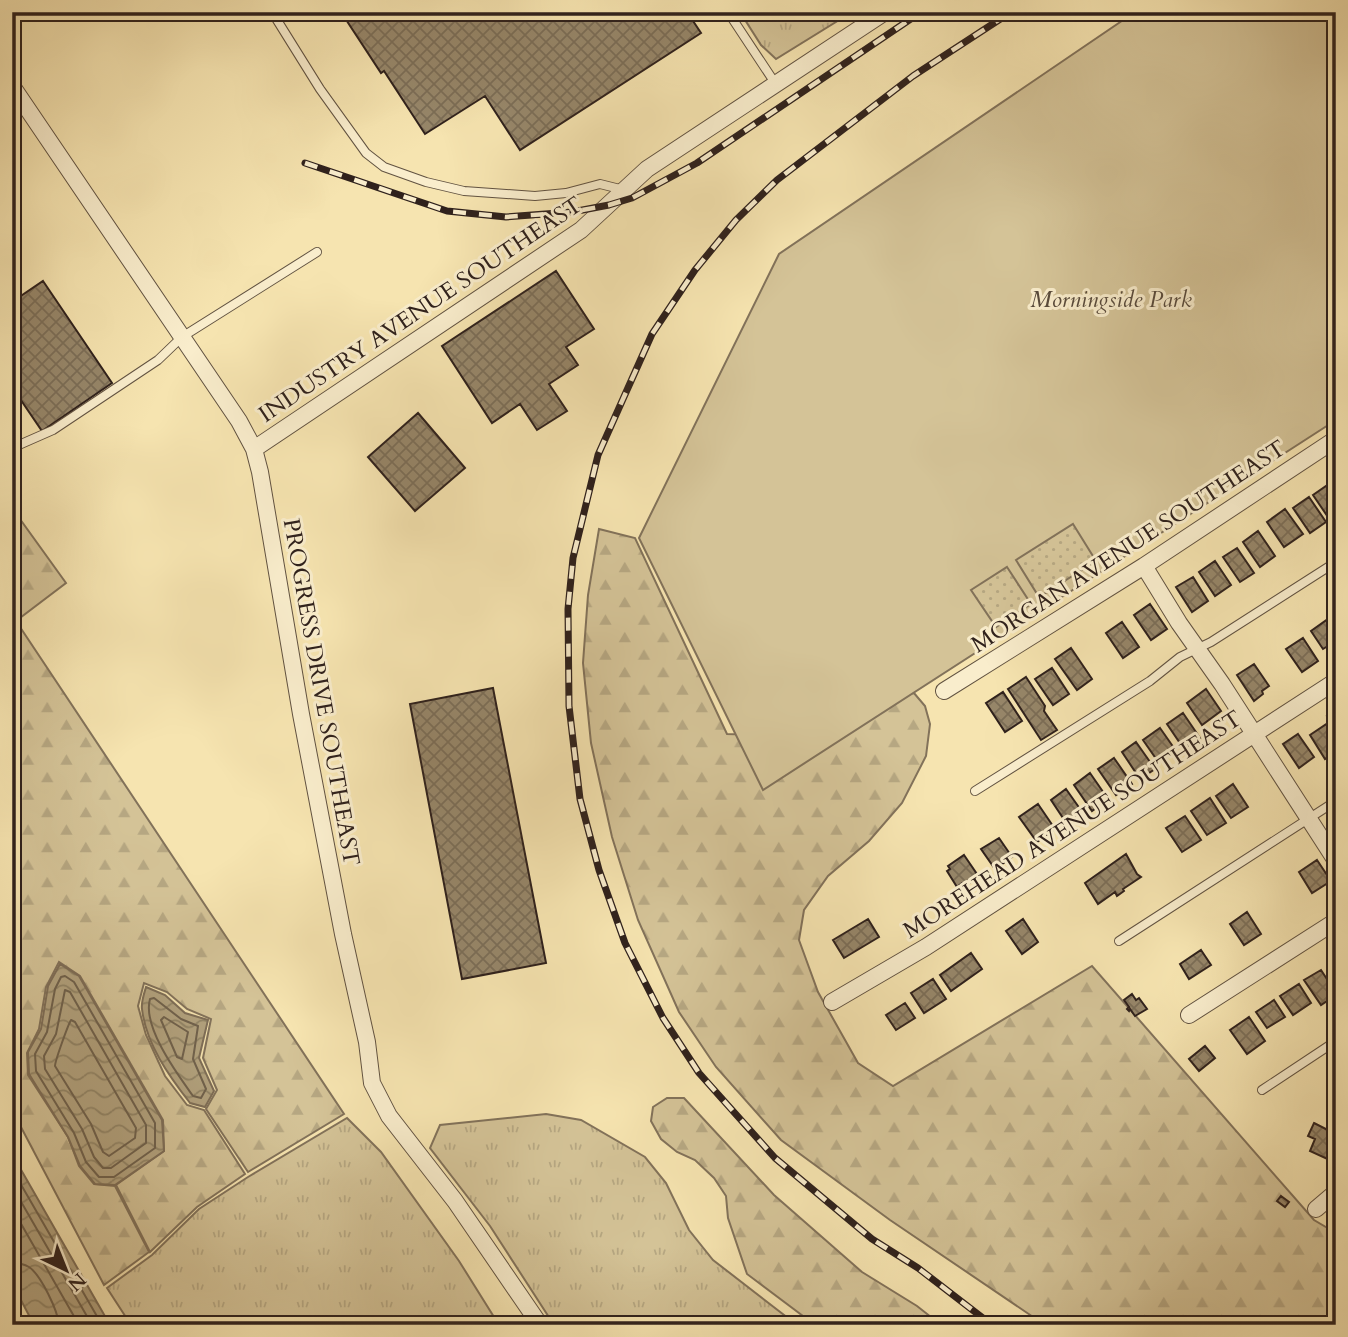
<svg xmlns="http://www.w3.org/2000/svg" width="1348" height="1337" viewBox="0 0 1348 1337" font-family="Cardo,serif">
  <style>
    .grass { fill: url(#grass-tufts); stroke: #82725a; stroke-width: 2 }
    .forest { fill: url(#forest-firs); stroke: #82725a; stroke-width: 2 }
    .park { fill: #d4c397; stroke: #82725a; stroke-width: 2 }
    .garden { fill: url(#garden-dots); stroke: #82725a; stroke-width: 2 }
    .water { fill: url(#water-waves); stroke: #7e6e57; stroke-width: 2 }
    .lines { fill: none; stroke-linecap: round; stroke-linejoin: round }
    .shore { stroke: #70624d; stroke-width: 2 }
    .building { fill: url(#building-cross-hatch); stroke: #2f211c; stroke-width: 2 }
    .lane-casing { stroke: #615241; stroke-width: 10 }
    .street-casing { stroke: #615241; stroke-width: 18 }
    .lane { stroke: #f9edcc; stroke-width: 8 }
    .street { stroke: #f9edcc; stroke-width: 16 }
    .rail-casing { stroke: #2f211c; stroke-width: 7 }
    .rail { stroke: #f9edcc; stroke-width: 4.5; stroke-dasharray: 13; stroke-linecap: butt }
    .labels { text-anchor: middle; stroke-width: 6; stroke-linejoin: round; paint-order: stroke }
    .park-label { font-size: 23px; font-style: italic; fill: #584a3b; stroke: #f9edcc }
    .street-label { font-size: 23px; fill: #2f211c; stroke: #f9edcc }
  </style>
  <defs>
    <pattern id="grass-tufts" width="24" height="20" patternUnits="userSpaceOnUse" patternTransform="scale(1.75)"><rect width="24" height="20" fill="#d4c397"/><path d="M3 7l-1-3M5 7V3M7 7l1-3M15 17l-1-3M17 17v-4M19 17l1-3" fill="none" stroke="#b6a782"/></pattern>
    <pattern id="forest-firs" width="22" height="20" patternUnits="userSpaceOnUse" patternTransform="scale(1.75)"><rect width="22" height="20" fill="#d4c397"/><path d="M5 1l3.5 6h-7zM16 11l3.5 6h-7z" fill="#b6a782"/></pattern>
    <pattern id="garden-dots" width="8" height="8" patternUnits="userSpaceOnUse" patternTransform="scale(1.75)"><rect width="8" height="8" fill="#d4c397"/><path d="M2 2h.1M6 6h.1" fill="none" stroke="#b6a782" stroke-width="1.8" stroke-linecap="round"/></pattern>
    <pattern id="water-waves" width="16" height="10" patternUnits="userSpaceOnUse" patternTransform="scale(1.75)"><rect width="16" height="10" fill="#b2a27e"/><path d="M0 5q4-4 8 0t8 0" fill="none" stroke="#918466"/></pattern>
    <pattern id="building-cross-hatch" width="8" height="8" patternUnits="userSpaceOnUse" patternTransform="scale(1.75)"><rect width="8" height="8" fill="#968669"/><path d="M0 0l8 8M0 8l8-8" fill="none" stroke="#7b6d56"/></pattern>
  </defs>
  <rect width="100%" height="100%" fill="#f6e4b0"/>
  <filter id="stains"><feTurbulence type="fractalNoise" baseFrequency=".00286" numOctaves="4"/><feColorMatrix values="0 0 0 0 .2 0 0 0 0 .09 0 0 0 0 .02 0 0 0 .5 -.17"/></filter>
  <radialGradient id="worn" r=".72"><stop offset=".6" stop-color="#630" stop-opacity="0"/><stop offset="1" stop-color="#630" stop-opacity=".3"/></radialGradient>
  <path class="grass" d="M740 12H852L776 59 761 45Z
    M546 1114 581 1120 645 1157 666 1183 689 1230 713 1260 797 1325H554L490 1226 430 1148 440 1125Z
    M347 1118 381 1152 459 1261 499 1325H131L107 1288 152 1255 199 1209 248 1177Z"/>
  <path class="forest" d="M12 508 66 583 16 621 344 1114 248 1172 206 1109 217 1090 203 1058 211 1019 187 1009 167 992 144 983 138 1006 146 1035 165 1076 187 1105 204 1110 245 1174 197 1207 150 1252 116 1185 164 1151 163 1120 80 976 59 962 46 987 39 1029 27 1053 28 1075 68 1137 79 1166 94 1184 115 1186 149 1252 104 1285 12 1110Z
    M599 529 635 538 727 734 760 735 908 686 925 706 930 724 926 756 902 803 869 841 828 876 804 910 799 940 818 992 858 1063 893 1086 1092 966 1314 1220 1336 1233V1325H1045L890 1220 781 1140 716 1067 679 1012 638 920 612 837 591 743 583 663 588 595Z
    M667 1098H684L774 1195 862 1272 917 1306 941 1325H815L747 1274 728 1218 726 1196 714 1178 695 1160 677 1152 661 1139 651 1121 653 1107Z"/>
  <path class="park" d="M1135 12H1336V420L763 790 639 538 779 254Z"/>
  <path class="garden" d="M1073 524 1096 561 1039 597 1016 560Z
    M1007 567 1031 604 996 627 971 590Z"/>
  <path class="water" d="M60 964 79 976 162 1120 164 1151 115 1185 95 1184 80 1166 68 1137 29 1074 28 1052 41 1029 48 986Z
    M146 987 165 995 185 1013 208 1020 199 1058 214 1091 205 1107 190 1103C169 1076 146 1044 142 1009 141 1002 144 994 146 987Z
    M12 1154 110 1325H34L12 1283Z"/>
  <g class="lines">
    <path class="shore" d="M65 976 74 982 155 1123V1148L114 1177H99L86 1162 74 1133 36 1071 35 1054 47 1032 55 989 61 977Z
      M65 990 70 992 146 1125V1143L111 1168H103L94 1157 82 1129 45 1069 44 1056 56 1034Z
      M154 998 181 1019 198 1026 193 1059 206 1089 201 1098 193 1096C178 1075 142 1027 150 999Z
      M164 1017 188 1032 182 1059 177 1057 161 1020Z
      M71 1020 75 1022 136 1128 135 1138 109 1156 103 1152 91 1124 55 1066C55 1061 68 1025 71 1020Z
      M12 1169 102 1325
      M12 1186 92 1325
      M12 1208 79 1325
      M12 1263C19 1263 24 1264 29 1267 41 1275 58 1311 59 1325"/>
  </g>
  <path class="building" d="M341 12H687L701 33 520 150 485 96 425 134 384 71 381 73Z
    M556 271 594 329 566 347 578 365 549 384 567 411 537 430 520 404 492 423 442 346Z
    M43 281 112 383 42 431 12 387V302Z
    M418 413 465 468 415 511 368 457Z
    M1329 484 1336 494V516L1330 520 1313 495Z
    M1309 497 1326 522 1310 533 1293 508Z
    M1285 509 1303 534 1284 547 1267 522Z
    M1258 531 1275 556 1260 567 1243 542Z
    M1237 548 1254 573 1240 582 1223 557Z
    M1215 561 1231 585 1215 596 1199 572Z
    M1193 577 1208 601 1192 612 1176 587Z
    M1150 604 1167 629 1151 640 1134 615Z
    M1335 614 1336 641 1323 649 1311 631Z
    M1122 622 1139 647 1123 658 1106 633Z
    M1303 638 1318 661 1302 672 1286 649Z
    M1071 648 1092 679 1077 690 1055 659Z
    M1254 664 1269 686 1262 691 1263 694 1254 701 1237 675Z
    M1052 668 1069 694 1053 705 1035 679Z
    M1026 677 1045 706 1044 711 1057 730 1041 740 1008 689Z
    M493 688 546 963 462 979 410 704Z
    M1206 689 1221 711 1202 725 1187 703Z
    M1003 692 1022 721 1005 732 986 703Z
    M1336 710V729L1327 716Z
    M1183 713 1200 738 1184 749 1167 724Z
    M1328 723 1336 735V752L1325 759 1310 735Z
    M1160 728 1174 748 1157 760 1143 740Z
    M1298 734 1314 757 1299 768 1283 744Z
    M1136 742 1155 769 1140 779 1122 752Z
    M1114 758 1132 784 1116 795 1098 769Z
    M1090 773 1108 799 1092 811 1074 785Z
    M1233 784 1248 807 1231 818 1216 796Z
    M1066 789 1085 816 1069 827 1051 800Z
    M1210 798 1226 823 1207 835 1191 811Z
    M1038 804 1055 829 1037 842 1019 817Z
    M1185 816 1201 840 1182 852 1166 828Z
    M999 838 1012 857 995 869 981 849Z
    M1126 854 1137 874 1141 877 1123 889 1124 891 1117 896 1115 892 1098 904 1085 883Z
    M964 855 979 877 965 886 962 883 957 887 947 871 950 869 948 866Z
    M1317 860 1331 881 1312 893 1299 872Z
    M1247 912 1261 934 1244 945 1230 924Z
    M868 919 879 937 844 958 833 940Z
    M1023 919 1038 942 1022 954 1006 931Z
    M1201 950 1211 965 1189 979 1180 964Z
    M971 953 982 969 951 991 940 975Z
    M1336 960V977L1328 965Z
    M1321 970 1336 993V995L1321 1005 1304 980Z
    M933 979 946 999 924 1013 911 993Z
    M1299 984 1311 1003 1293 1015 1280 996Z
    M1132 994 1136 1000 1139 998 1147 1009 1135 1016 1130 1009 1129 1011 1127 1009 1129 1007 1124 1000Z
    M1274 1000 1285 1017 1267 1028 1256 1012Z
    M905 1003 915 1018 896 1030 886 1015Z
    M1249 1017 1265 1041 1247 1054 1230 1030Z
    M1205 1046 1215 1058 1199 1071 1189 1059Z
    M1314 1123 1336 1134V1163L1310 1151 1315 1139 1308 1136Z
    M1281 1196 1289 1202 1285 1207 1277 1201Z"/>
  <g class="lines">
    <g class="lane-casing">
      <path id="lane" d="M272 12 320 89 366 153 384 167 426 182 464 191 535 196 566 193 600 184 624 190
        M728 12 775 83
        M12 448 53 430 158 360 182 337 317 252
        M975 791 1150 681 1180 657 1211 642 1336 562
        M1119 941 1336 801
        M1262 1090 1336 1041"/>
    </g>
    <g class="street-casing">
      <path id="street" d="M12 86 239 421 254 449 260 472 301 714 343 934 367 1042 372 1083 389 1116 455 1201 540 1325
        M254 449 581 230 647 169 885 12
        M1144 566 1179 623 1222 684 1336 861
        M944 691 1144 566 1336 439
        M832 1002 926 947 1336 681
        M1189 1015 1336 921
        M1316 1209 1336 1192"/>
    </g>
    <use href="#lane" class="lane"/>
    <use href="#street" class="street"/>
    <g class="rail-casing">
      <path id="rail" d="M305 163 447 211 506 217 572 212 609 205 632 198 697 163 921 12
        M992 1325 918 1268 872 1239 775 1158 699 1073 663 1018 625 943 599 870 580 799 569 706 568 609 573 558 598 455 652 334 695 270 736 220 777 180 913 76 1011 12"/>
    </g>
    <use href="#rail" class="rail"/>
  </g>
  <g class="labels">
    <g class="park-label">
      <text x="1111" y="307">Morningside Park</text>
    </g>
    <g class="street-label">
      <text transform="translate(420 309) rotate(-34)" y="8">INDUSTRY AVENUE SOUTHEAST</text>
      <text transform="translate(1128 546) rotate(-33)" y="8">MORGAN AVENUE SOUTHEAST</text>
      <text transform="translate(322 692) rotate(80)" y="8">PROGRESS DRIVE SOUTHEAST</text>
      <text transform="translate(1072 824) rotate(-33)" y="8">MOREHEAD AVENUE SOUTHEAST</text>
    </g>
  </g>
  <rect width="1348" height="1337" fill="none" stroke="#f6e4b0" stroke-width="42"/>
  <rect x="14" y="14" width="1320" height="1309" fill="none" stroke="#2f211c" stroke-width="3.5"/>
  <rect x="21" y="21" width="1306" height="1295" fill="none" stroke="#2f211c" stroke-width="2"/>
  <g transform="translate(66 1270) rotate(137)" stroke="#f9edcc" stroke-width="5" paint-order="stroke">
  <path d="M0-5L12 26L0 18L-12 26Z" fill="#2f211c"/>
  <text y="-10" font-size="19" font-weight="bold" text-anchor="middle" fill="#2f211c">N</text>
  </g>
  <rect width="100%" height="100%" filter="url(#stains)"/>
  <rect width="100%" height="100%" fill="url(#worn)"/>
</svg>
